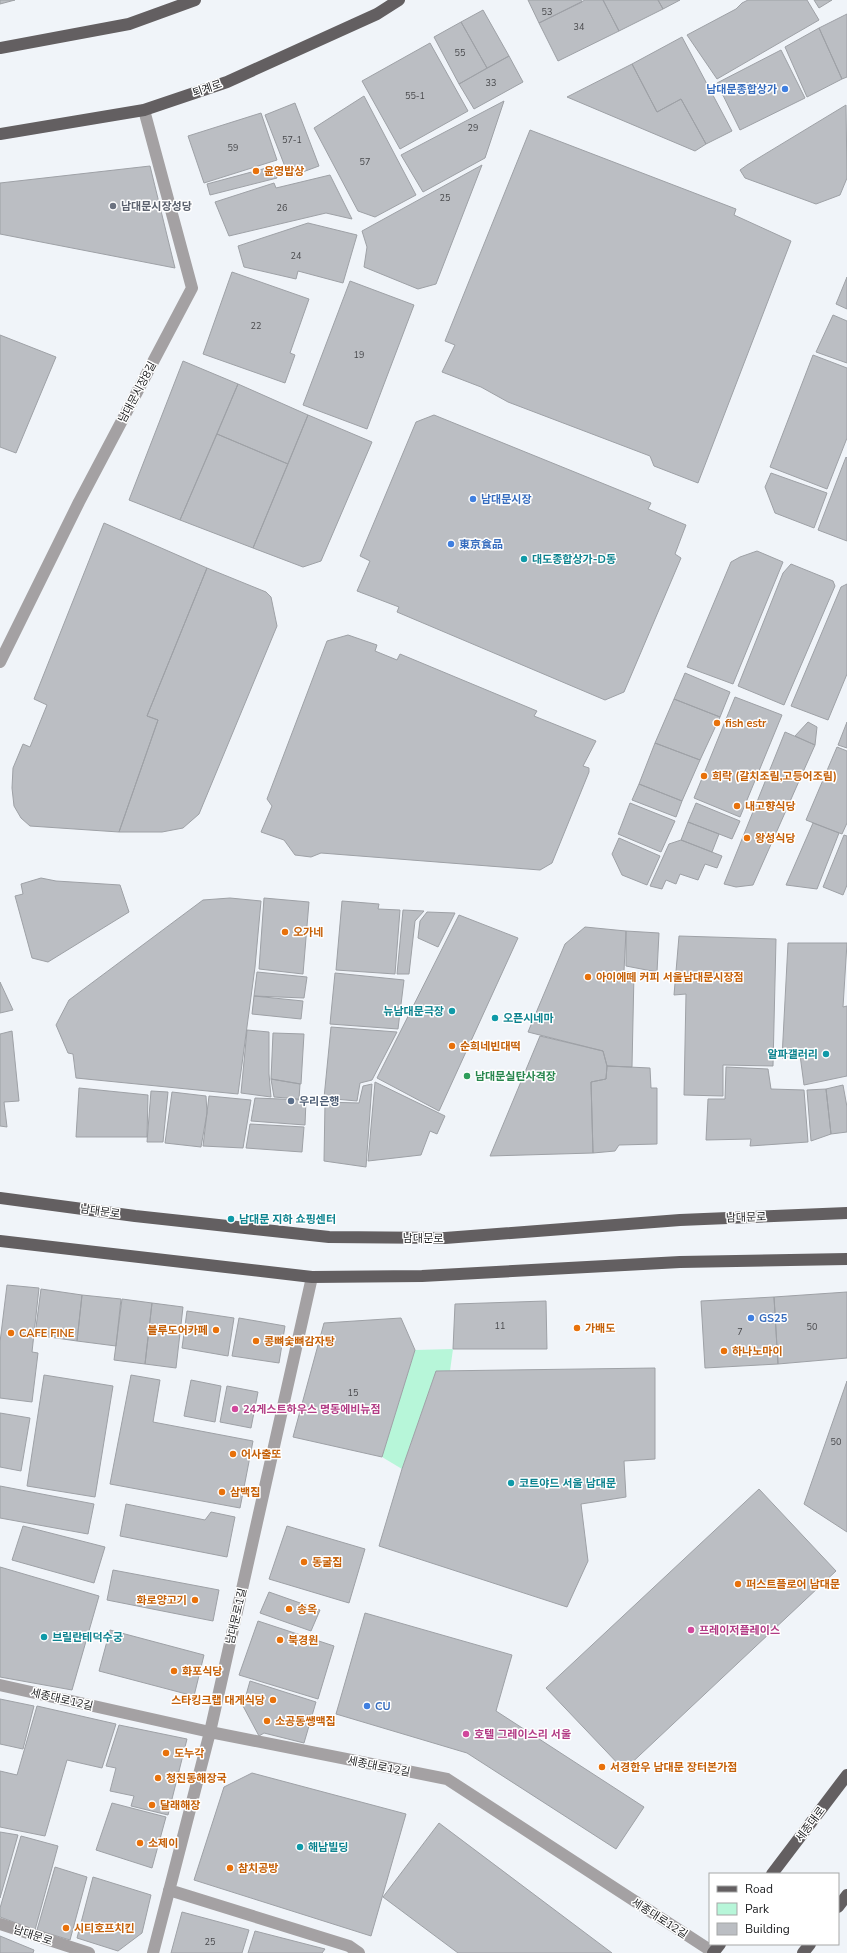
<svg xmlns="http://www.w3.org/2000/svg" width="847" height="1953" viewBox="0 0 847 1953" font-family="'Nunito Sans','Noto Sans KR',sans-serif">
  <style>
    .green { fill: #b7f6d9 }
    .building { fill: #bbbec3; stroke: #9ea1a6 }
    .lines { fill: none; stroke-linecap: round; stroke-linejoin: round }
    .minor { stroke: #a4a1a3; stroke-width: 12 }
    .major { stroke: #635f61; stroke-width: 12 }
    .shop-dot { fill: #3f7fe0; stroke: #fff; stroke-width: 1.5 }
    .food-dot { fill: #e8710a; stroke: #fff; stroke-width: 1.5 }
    .worship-dot { fill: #6b7280; stroke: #fff; stroke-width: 1.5 }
    .culture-dot { fill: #0f9aa8; stroke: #fff; stroke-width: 1.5 }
    .leisure-dot { fill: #2e9e5b; stroke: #fff; stroke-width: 1.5 }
    .service-dot { fill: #5c6f8a; stroke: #fff; stroke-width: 1.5 }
    .hotel-dot { fill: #d1479c; stroke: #fff; stroke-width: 1.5 }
    .labels { text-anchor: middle; stroke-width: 3; stroke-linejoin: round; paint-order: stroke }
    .number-label { font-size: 9px; fill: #48494c }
    .street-label { font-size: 11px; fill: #212224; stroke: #fff }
    .shop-label { font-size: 11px; font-weight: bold; fill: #366cbe; stroke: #fff; text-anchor: start }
    .food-label { font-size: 11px; font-weight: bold; fill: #c56008; stroke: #fff; text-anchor: start }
    .worship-label { font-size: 11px; font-weight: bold; fill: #5b616d; stroke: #fff; text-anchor: start }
    .culture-label { font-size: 11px; font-weight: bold; fill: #0d838f; stroke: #fff; text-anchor: start }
    .leisure-label { font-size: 11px; font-weight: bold; fill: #27864d; stroke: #fff; text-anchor: start }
    .service-label { font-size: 11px; font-weight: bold; fill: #4e5e75; stroke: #fff; text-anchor: start }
    .hotel-label { font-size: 11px; font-weight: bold; fill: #b23c85; stroke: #fff; text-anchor: start }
  </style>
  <rect width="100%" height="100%" fill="#f0f4f9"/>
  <path class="green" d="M453 1349 450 1371H436L402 1469 382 1457 415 1350Z"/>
  <path class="building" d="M0 0H15L0 4Z
    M528 0H581L582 2 539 23Z
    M585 0H603L619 31 558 61 539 23Z
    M603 0H658L663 9 619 31Z
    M658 0H680L663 9Z
    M748 0H807L819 20 717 79 687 35 736 9 742 3Z
    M814 0H832L819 8Z
    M483 10 509 56 487 68 461 22Z
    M847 14V77L842 79 819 28Z
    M461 22 487 68 459 84 434 37Z
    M819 28 842 79 807 97 785 47Z
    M682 37 732 131 706 144 681 99 657 112 632 64Z
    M430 43 468 111 400 149 362 81Z
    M781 50 805 98 740 130 717 83Z
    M509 56 523 82 474 109 459 84Z
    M632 64 657 112 681 99 706 144 695 151 567 97Z
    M364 96 416 195 375 217 358 211 314 128Z
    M504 101 485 158 423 192 401 155Z
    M295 103 319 166 289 177 265 115Z
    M846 105 847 178 840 195 816 204 745 178 740 170 747 165Z
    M261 113 277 160 204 183 188 136Z
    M530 130 736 209 734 215 791 241 698 483 654 466 650 456 508 402 481 387 442 372 455 345 445 341Z
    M482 165 436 284 418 289 364 267 367 247 362 231Z
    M150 166 175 268 0 234V183Z
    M274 166 277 178 210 195 207 184Z
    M330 175 352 219 326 213 229 236 215 202 274 183 276 188Z
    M308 223 357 235 343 283 298 271 296 279 244 267 238 246Z
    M232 272 309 299 290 353 295 355 285 383 203 354Z
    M847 277V309L836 304Z
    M350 281 414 305 367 429 303 405Z
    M833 315 847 321V363L816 352Z
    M0 335 56 357 16 453 0 447Z
    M813 355 847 368V438L827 489 770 467Z
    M183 361 238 384 180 520 129 500Z
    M238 384 308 415 288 464 217 434Z
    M308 415 372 442 321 561 303 567 253 548Z
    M434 415 651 503 648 509 686 525 675 554 681 558 624 692 605 700 397 612 399 607 357 591 370 561 360 556 416 422Z
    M217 434 288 464 253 548 180 520Z
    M846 457 847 458V541L818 530Z
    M771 473 827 493 814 528 775 513 765 487Z
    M104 523 207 568 147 716 158 720 119 832 30 826 21 818 14 806 12 788 13 768 23 744 30 747 47 705 34 699Z
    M757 551 783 562 733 684 687 667 731 562 740 557Z
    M791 564 833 581 835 586 784 705 738 686 783 573Z
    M207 568 266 592 271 597 277 626 199 814 183 828 162 832H119L158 720 147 716Z
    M847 584V674L828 720 791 706 841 587Z
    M348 635 377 645 375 651 397 660 400 654 537 711 534 716 596 741 583 766 589 768V772L552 863 540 870 321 853 311 857 295 855 284 840 261 832 272 806 267 799 327 641Z
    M685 673 730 692 720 717 674 699Z
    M735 697 782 715 740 817 694 798Z
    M674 699 720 717 700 760 655 743Z
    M808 722 817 727 815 745 795 736Z
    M847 722V748L838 745Z
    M785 732 815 745 753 885 736 887 724 884Z
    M655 743 700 760 682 801 639 784Z
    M837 747 847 751V823L842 834 806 820Z
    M639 784 682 801 676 817 632 800Z
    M630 803 675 821 661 852 618 834Z
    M696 803 740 821 732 839 688 822Z
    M688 822 719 834 712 852 681 840Z
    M813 823 839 833 817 889 786 885Z
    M844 835 847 836V885L843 895 823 887Z
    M619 838 660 856 647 885 622 875 612 854Z
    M681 840 722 856 717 868 705 864 698 880 680 874 676 884 666 880 662 889 650 886 669 844Z
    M41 878 56 881 120 885 129 912 48 962 32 958 15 896 23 894 21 884Z
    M230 898 261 901 255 967 238 1094 76 1078 73 1054 68 1053 56 1025 69 1000 203 900Z
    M264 898 309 902 303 974 259 969Z
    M342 901 379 904 378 909 400 910 395 974 336 970Z
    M403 910 424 911 415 921 409 974H397Z
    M427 912 455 913 438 947 418 938 420 921Z
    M459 915 518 938 439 1111 377 1078Z
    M585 927 626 931 624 971 634 973 632 1067 607 1066 603 1051 528 1032 565 944Z
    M626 931 659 933 657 972 626 966Z
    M679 936 776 939 773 1066 723 1065V1096L684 1095 686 994 674 995Z
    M788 943H847L843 1007 847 1006V1076L804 1085 800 1055 782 1058Z
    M257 972 307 977 304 998 254 996Z
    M335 973 404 980 398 1029 330 1024Z
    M0 982 13 1010 0 1013Z
    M254 996 303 1001 301 1019 252 1014Z
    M331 1027 397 1032 372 1080 360 1083 357 1101 324 1098Z
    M247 1030 269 1032V1074L271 1097 241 1093Z
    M12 1031 19 1101 4 1102 7 1127 0 1126V1034Z
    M273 1033 304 1034 301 1084 271 1079Z
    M540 1036 603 1051 607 1066 606 1079 591 1082 593 1153 490 1156Z
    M607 1066 650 1068 651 1088H657V1144L619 1145 615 1151 593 1153 591 1082 606 1079Z
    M726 1067 768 1069 771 1089 804 1090 808 1142 750 1146 751 1139 706 1140 708 1099H725Z
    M271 1079 300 1084 299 1099 274 1097Z
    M375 1082 445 1116 437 1134 430 1131 421 1155 368 1161Z
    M372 1084 366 1167 324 1161 325 1102 359 1103 363 1086Z
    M843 1085 847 1107V1132L831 1134 826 1089Z
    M79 1088 148 1095 147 1137H76Z
    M826 1089 831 1134 811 1141 807 1090Z
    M151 1091 168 1092 163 1142H147Z
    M172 1092 206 1096 207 1113 201 1147 165 1143Z
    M209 1096 251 1100 243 1148 203 1146Z
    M255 1098 306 1100 305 1125 251 1121Z
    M250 1124 304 1127 302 1152 246 1148Z
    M7 1285 39 1288 32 1352 38 1353 32 1402 0 1398V1342Z
    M41 1289 82 1295 77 1341 35 1335Z
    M847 1292V1358L778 1364 774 1297Z
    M82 1295 121 1299 116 1346 77 1341Z
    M774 1297 778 1364 705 1368 701 1301Z
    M122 1299 152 1303 145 1364 114 1360Z
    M546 1301 547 1349H453L455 1304Z
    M152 1303 183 1307 176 1368 145 1364Z
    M187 1311 234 1318 228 1356 182 1348Z
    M239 1318 285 1326 279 1363 232 1356Z
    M401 1318 415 1350 382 1457 293 1437 324 1323Z
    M655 1368V1459L624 1461 626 1497 581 1504 588 1561 567 1607 379 1546 402 1469 436 1371Z
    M44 1375 113 1386 95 1497 27 1486Z
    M131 1375 160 1380 153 1422 253 1441 240 1508 110 1484Z
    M191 1380 221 1386 215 1422 184 1416Z
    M847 1381V1532L804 1504Z
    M227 1386 258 1392 251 1428 220 1422Z
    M0 1413 30 1418 21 1471 0 1467Z
    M0 1486 94 1504 88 1534 0 1518Z
    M759 1489 836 1571 624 1770 546 1688Z
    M126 1504 205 1520 211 1512 235 1517 227 1557 120 1536Z
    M23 1526 105 1547 94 1583 12 1560Z
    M287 1526 365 1549 349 1603 269 1579Z
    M0 1567 99 1596 72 1690 0 1677Z
    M113 1570 219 1590 213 1621 107 1600Z
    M269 1592 320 1610 311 1631 260 1613Z
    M365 1613 512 1655 496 1711 644 1807 616 1849 467 1753 336 1714Z
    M258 1621 334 1646 318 1699 239 1675Z
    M110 1630 204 1655 194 1696 99 1671Z
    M250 1681 316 1702 304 1743 264 1733 259 1736 243 1706Z
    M0 1699 34 1706 23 1749 0 1744Z
    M37 1706 116 1724 102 1768 67 1760 45 1836 0 1827V1771L17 1775Z
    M119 1725 187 1739 168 1815 131 1806 134 1796 110 1791 116 1768 106 1766Z
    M252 1773 406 1814 371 1936 194 1880 224 1787Z
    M112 1803 166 1817 152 1868 96 1850Z
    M439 1823 612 1953H458L383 1897Z
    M0 1832 18 1835 0 1898Z
    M21 1836 58 1846 35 1930 0 1917V1908Z
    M55 1867 87 1877 70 1940 37 1930Z
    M93 1877 151 1895 142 1933 118 1951 77 1938Z
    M182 1912 249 1930 242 1953H171Z
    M255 1931 325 1949 322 1953H248Z
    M0 1936 34 1950 33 1953H0Z"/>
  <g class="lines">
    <path class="minor" d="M0 662 79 502 192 288 144 110
      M0 1685 210 1732 447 1779 713 1952
      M169 1890 349 1946 359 1953
      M0 1924 89 1953
      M153 1953 210 1732 312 1277"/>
    <path class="major" d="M0 48 129 24 195 0
      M0 134 144 110 227 82 377 14 399 0
      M0 1198 135 1216 329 1237 445 1238 680 1220 847 1213
      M0 1241 312 1277 422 1276 680 1262 847 1259
      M772 1874 847 1775
      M838 1907 847 1895
      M713 1953 720 1944
      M803 1953 810 1944"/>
  </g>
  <g class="shop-dot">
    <circle cx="785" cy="89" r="4"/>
    <circle cx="473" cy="499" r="4"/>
    <circle cx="451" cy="544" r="4"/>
    <circle cx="751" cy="1318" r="4"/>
    <circle cx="367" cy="1706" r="4"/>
  </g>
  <g class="food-dot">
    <circle cx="256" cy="171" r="4"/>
    <circle cx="717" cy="723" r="4"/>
    <circle cx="704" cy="776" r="4"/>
    <circle cx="737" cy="806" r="4"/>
    <circle cx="747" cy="838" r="4"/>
    <circle cx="285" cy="932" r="4"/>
    <circle cx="588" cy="977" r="4"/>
    <circle cx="452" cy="1046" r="4"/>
    <circle cx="577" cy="1328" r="4"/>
    <circle cx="216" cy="1330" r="4"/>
    <circle cx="11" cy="1333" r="4"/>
    <circle cx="256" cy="1341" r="4"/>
    <circle cx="724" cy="1351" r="4"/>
    <circle cx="233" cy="1454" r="4"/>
    <circle cx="222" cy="1492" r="4"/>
    <circle cx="304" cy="1562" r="4"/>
    <circle cx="738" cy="1584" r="4"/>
    <circle cx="195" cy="1600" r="4"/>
    <circle cx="289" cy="1609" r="4"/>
    <circle cx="280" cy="1640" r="4"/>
    <circle cx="174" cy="1671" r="4"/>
    <circle cx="273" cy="1700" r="4"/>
    <circle cx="267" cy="1721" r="4"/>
    <circle cx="166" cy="1753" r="4"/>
    <circle cx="602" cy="1767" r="4"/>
    <circle cx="158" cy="1778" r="4"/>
    <circle cx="152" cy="1805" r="4"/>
    <circle cx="140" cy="1843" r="4"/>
    <circle cx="230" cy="1868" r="4"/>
    <circle cx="66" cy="1928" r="4"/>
  </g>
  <circle class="worship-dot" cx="113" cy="206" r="4"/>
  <g class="culture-dot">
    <circle cx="524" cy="559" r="4"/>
    <circle cx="452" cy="1011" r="4"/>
    <circle cx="495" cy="1018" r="4"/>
    <circle cx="826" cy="1054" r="4"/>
    <circle cx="231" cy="1219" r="4"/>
    <circle cx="511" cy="1483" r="4"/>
    <circle cx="44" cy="1637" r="4"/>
    <circle cx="300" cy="1847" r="4"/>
  </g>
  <circle class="leisure-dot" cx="467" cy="1076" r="4"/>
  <circle class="service-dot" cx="291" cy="1101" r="4"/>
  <g class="hotel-dot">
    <circle cx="235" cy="1409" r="4"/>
    <circle cx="691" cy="1630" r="4"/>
    <circle cx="466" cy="1734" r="4"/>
  </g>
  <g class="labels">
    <g class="number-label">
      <text x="547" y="15">53</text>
      <text x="579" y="30">34</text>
      <text x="460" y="56">55</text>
      <text x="491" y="86">33</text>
      <text x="415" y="99">55-1</text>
      <text x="473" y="131">29</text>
      <text x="292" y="143">57-1</text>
      <text x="233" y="151">59</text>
      <text x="365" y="165">57</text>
      <text x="445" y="201">25</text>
      <text x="282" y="211">26</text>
      <text x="296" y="259">24</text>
      <text x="256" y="329">22</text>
      <text x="359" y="358">19</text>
      <text x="500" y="1329">11</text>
      <text x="812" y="1330">50</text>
      <text x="740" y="1335">7</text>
      <text x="353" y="1396">15</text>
      <text x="836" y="1445">50</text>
      <text x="210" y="1945">25</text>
    </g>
    <g class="street-label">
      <text transform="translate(207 88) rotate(-19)" y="4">퇴계로</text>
      <text transform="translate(137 392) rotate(-62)" y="4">남대문시장8길</text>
      <text transform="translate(100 1211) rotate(8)" y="4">남대문로</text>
      <text transform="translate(746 1217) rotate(-2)" y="4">남대문로</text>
      <text x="423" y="1242">남대문로</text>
      <text transform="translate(236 1616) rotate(-77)" y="4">남대문로1길</text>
      <text transform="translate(62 1699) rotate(13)" y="4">세종대로12길</text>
      <text transform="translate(379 1766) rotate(11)" y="4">세종대로12길</text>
      <text transform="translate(810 1824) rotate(-53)" y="4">세종대로</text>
      <text transform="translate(660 1918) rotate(33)" y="4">세종대로12길</text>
      <text transform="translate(33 1935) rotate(18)" y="4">남대문로</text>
    </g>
    <g class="shop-label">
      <text x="777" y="93" text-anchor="end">남대문종합상가</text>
      <text x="481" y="503">남대문시장</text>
      <text x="459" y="548">東京食品</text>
      <text x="759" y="1322">GS25</text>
      <text x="375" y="1710">CU</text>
    </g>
    <g class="food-label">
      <text x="264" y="175">윤영밥상</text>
      <text x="725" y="727">fish estr</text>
      <text x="712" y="780">희락 (갈치조림,고등어조림)</text>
      <text x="745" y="810">내고향식당</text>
      <text x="755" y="842">왕성식당</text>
      <text x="293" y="936">오가네</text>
      <text x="596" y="981">아이에떼 커피 서울남대문시장점</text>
      <text x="460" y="1050">순희네빈대떡</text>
      <text x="585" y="1332">가배도</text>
      <text x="208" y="1334" text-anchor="end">블루도어카페</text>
      <text x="19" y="1337">CAFE FINE</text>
      <text x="264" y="1345">콩뼈숯뼈감자탕</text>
      <text x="732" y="1355">하나노마이</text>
      <text x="241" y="1458">어사출또</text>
      <text x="230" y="1496">삼백집</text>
      <text x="312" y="1566">동굴집</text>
      <text x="746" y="1588">퍼스트플로어 남대문</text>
      <text x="187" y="1604" text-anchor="end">화로양고기</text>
      <text x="297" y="1613">송옥</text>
      <text x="288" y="1644">북경원</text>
      <text x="182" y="1675">화포식당</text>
      <text x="265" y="1704" text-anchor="end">스타킹크랩 대게식당</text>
      <text x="275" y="1725">소공동쌩맥집</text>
      <text x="174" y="1757">도누각</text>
      <text x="610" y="1771">서경한우 남대문 장터본가점</text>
      <text x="166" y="1782">청진동해장국</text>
      <text x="160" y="1809">달래해장</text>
      <text x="148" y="1847">소제이</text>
      <text x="238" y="1872">참치공방</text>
      <text x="74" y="1932">시티호프치킨</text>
    </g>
    <g class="worship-label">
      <text x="121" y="210">남대문시장성당</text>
    </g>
    <g class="culture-label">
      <text x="532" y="563">대도종합상가-D동</text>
      <text x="444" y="1015" text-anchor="end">뉴남대문극장</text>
      <text x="503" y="1022">오픈시네마</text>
      <text x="818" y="1058" text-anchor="end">알파갤러리</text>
      <text x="239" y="1223">남대문 지하 쇼핑센터</text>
      <text x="519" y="1487">코트야드 서울 남대문</text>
      <text x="52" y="1641">브릴란테덕수궁</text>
      <text x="308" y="1851">해남빌딩</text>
    </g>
    <g class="leisure-label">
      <text x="475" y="1080">남대문실탄사격장</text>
    </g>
    <g class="service-label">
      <text x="299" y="1105">우리은행</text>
    </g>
    <g class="hotel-label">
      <text x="243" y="1413">24게스트하우스 명동에비뉴점</text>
      <text x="699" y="1634">프레이저플레이스</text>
      <text x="474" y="1738">호텔 그레이스리 서울</text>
    </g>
  </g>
  <rect x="709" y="1873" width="130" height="72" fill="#ffffff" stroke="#a6a7a7"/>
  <rect x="717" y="1886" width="20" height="6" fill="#635f61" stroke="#a6a7a7"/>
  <text x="745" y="1893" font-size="12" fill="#212224">Road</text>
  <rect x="717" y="1903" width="20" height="12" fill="#b7f6d9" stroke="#a6a7a7"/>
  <text x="745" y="1913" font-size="12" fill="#212224">Park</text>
  <rect x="717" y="1923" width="20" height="12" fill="#bbbec3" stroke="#a6a7a7"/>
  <text x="745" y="1933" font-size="12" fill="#212224">Building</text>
</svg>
